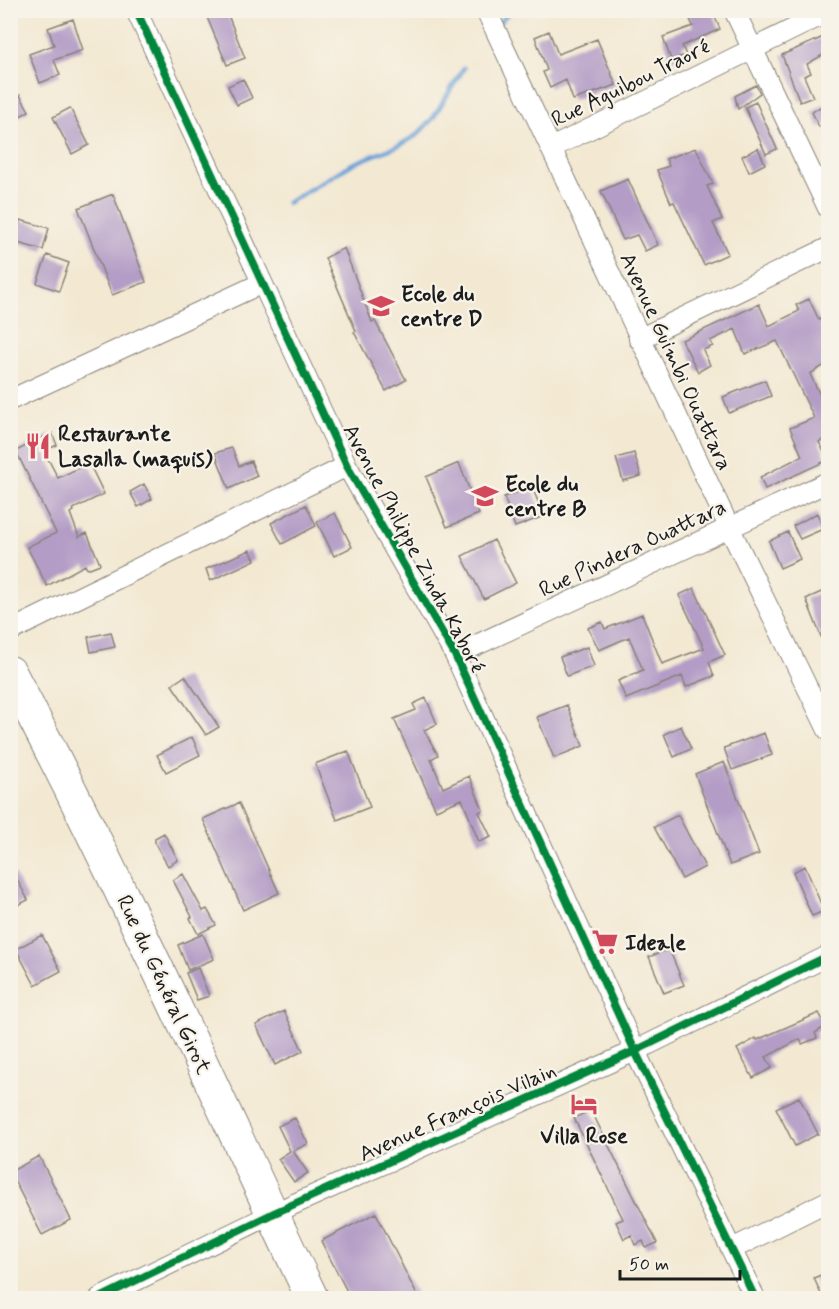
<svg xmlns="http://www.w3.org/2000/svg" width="839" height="1309" viewBox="0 0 839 1309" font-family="Mynerve,sans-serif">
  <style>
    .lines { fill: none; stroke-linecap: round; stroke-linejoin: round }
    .stream { stroke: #69a0d7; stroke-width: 4.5 }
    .building { fill: #b39cc6 }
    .minor-casing { stroke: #888278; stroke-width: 22 }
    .trunk-casing { stroke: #888278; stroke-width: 34 }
    .minor { stroke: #fff; stroke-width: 20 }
    .trunk { stroke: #fff; stroke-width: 32 }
    .cycleway-casing { stroke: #f7f3e8; stroke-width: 11 }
    .cycleway { stroke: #00873e; stroke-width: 8 }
    .labels { text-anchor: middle; stroke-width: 4.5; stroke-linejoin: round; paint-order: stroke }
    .street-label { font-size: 22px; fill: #1c1c1c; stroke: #f7f3e8 }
    .poi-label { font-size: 22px; font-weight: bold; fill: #1c1c1c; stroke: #f7f3e8; text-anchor: start }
  </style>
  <rect width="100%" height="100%" fill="#f7f3e8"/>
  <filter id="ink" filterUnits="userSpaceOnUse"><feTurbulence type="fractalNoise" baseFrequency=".0167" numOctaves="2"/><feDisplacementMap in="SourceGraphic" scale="12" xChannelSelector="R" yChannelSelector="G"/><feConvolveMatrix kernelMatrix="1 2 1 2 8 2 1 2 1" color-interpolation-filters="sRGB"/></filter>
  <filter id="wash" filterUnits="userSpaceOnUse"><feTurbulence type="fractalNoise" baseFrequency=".008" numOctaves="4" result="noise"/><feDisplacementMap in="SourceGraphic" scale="24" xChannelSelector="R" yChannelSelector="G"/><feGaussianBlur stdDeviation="1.35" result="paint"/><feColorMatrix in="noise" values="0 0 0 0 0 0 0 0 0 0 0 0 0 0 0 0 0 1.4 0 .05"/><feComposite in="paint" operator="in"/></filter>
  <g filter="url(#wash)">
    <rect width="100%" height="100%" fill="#f3e9d3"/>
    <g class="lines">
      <path class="stream" d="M498 24 511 10
        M287 203 352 164 400 145 417 135 433 118 464 68"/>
    </g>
    <g id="blocks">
      <path class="building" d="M204 10H226L245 58 227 65Z
        M686 10H712L720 29 682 46 686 55 671 60 663 37 693 26Z
        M73 19 83 50 54 60 60 75 40 83 29 54 54 45 48 28Z
        M549 31 558 54 597 39 616 85 573 100 566 80 550 88 543 72 547 70 535 37Z
        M828 35V52L807 64 811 73 804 76 813 97 800 102 782 55Z
        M243 79 252 98 237 105 228 86Z
        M756 85 760 93 738 109 735 96Z
        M20 95 29 111 10 122V100Z
        M756 102 777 149 766 154 745 107Z
        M828 102V123L819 127 812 112Z
        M70 108 89 145 72 154 53 117Z
        M696 148 713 184 707 186 722 219 713 223 728 254 704 265 674 202 671 203 657 170 669 166 666 159Z
        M758 148 765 164 749 172 742 156Z
        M628 179 658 245 645 251 637 235 623 240 601 191Z
        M113 194 146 282 112 295 78 208Z
        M20 220 49 228 43 250 14 242Z
        M344 248 372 322 375 321 406 380 386 391 354 332 356 331 325 258Z
        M47 255 69 263 59 291 37 283Z
        M809 299 819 320 828 315V363L810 374 828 412V437L819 442 828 460 765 489 760 477 802 456 790 428 814 418 777 341 745 354 735 329 710 341 713 346 703 350 710 365 698 372 682 340 759 304 769 326 799 311 796 305Z
        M765 380 771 396 729 413 723 397Z
        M52 433 57 445 44 451 58 478 89 463 104 494 73 509 74 511 70 513 79 537 87 533 100 564 87 569 85 565 47 586 27 547 56 533 16 451Z
        M232 448 239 466 251 461 257 476 229 489 215 453Z
        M634 453 641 476 623 481 616 458Z
        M459 463 479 514 447 527 426 477Z
        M144 484 152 499 138 507 130 492Z
        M532 487 544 516 515 527 504 497Z
        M306 505 316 526 282 544 271 523Z
        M335 513 352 547 334 556 317 522Z
        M817 513 823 529 800 539 793 526Z
        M788 532 800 559 780 568 769 541Z
        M494 540 516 583 484 599 462 556Z
        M250 550 255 560 210 581 206 569Z
        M694 588 725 655 709 662 714 676 686 687 682 676 626 699 618 681 643 670 629 637 599 650 588 628 602 622 605 629 642 614 662 664 704 648 679 595Z
        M828 589V654L806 599Z
        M111 632 115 647 91 652 88 637Z
        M587 647 594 666 567 676 560 657Z
        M185 676 219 727 206 735 172 685Z
        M426 698 437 724 424 730 438 755 431 759 443 788 469 776 483 810 479 812 491 837 479 842 462 799 436 810 394 719 416 710 413 704Z
        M567 705 583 746 554 758 537 717Z
        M681 726 691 749 674 757 664 734Z
        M764 733 772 755 732 770 724 748Z
        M192 737 200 755 166 772 157 755Z
        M348 751 370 807 337 820 315 764Z
        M724 762 759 854 730 865 695 774Z
        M239 803 279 893 243 910 203 819Z
        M678 815 705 867 682 879 654 827Z
        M164 833 178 860 168 866 155 843V838Z
        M10 866 28 900 10 909Z
        M805 866 824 911 812 916 793 872Z
        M183 874 203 911 207 909 216 925 198 934 190 918 192 917 173 880Z
        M203 934 214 959 188 970 178 945Z
        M42 935 61 971 35 985 16 949Z
        M669 949 684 985 664 993 649 957Z
        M198 968 209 996 197 1000 186 973Z
        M284 1011 303 1051 275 1065 256 1025Z
        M819 1013 826 1026 815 1033 817 1038 802 1044 800 1039 766 1057 772 1068 753 1078 737 1049 756 1038 757 1040Z
        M799 1097 818 1134 795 1146 776 1108Z
        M591 1110 657 1243 646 1248 643 1241 635 1245 631 1235 624 1239 616 1222 623 1219 574 1118Z
        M295 1118 308 1144 293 1151 308 1173 294 1182 278 1159 290 1151 278 1126Z
        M39 1156 71 1220 42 1235 10 1172Z
        M376 1213 419 1299H351L321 1241Z
        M828 1272V1299H823L814 1278Z"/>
    </g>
  </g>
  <g filter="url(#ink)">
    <use href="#blocks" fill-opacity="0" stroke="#888278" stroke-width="1.5"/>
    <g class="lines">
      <g class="minor-casing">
        <path id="minor" d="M136 10 347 466 455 655 635 1051 755 1298
          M486 10 730 529 828 730
          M734 10 828 208
          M551 148 828 12
          M639 339 828 248
          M10 400 262 283
          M10 631 347 466
          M455 655 828 482
          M732 1249 828 1201
          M100 1298 272 1214 635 1051 828 956"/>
      </g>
      <g class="trunk-casing">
        <path id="trunk" d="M10 672C119 878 213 1089 312 1298"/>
      </g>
      <use href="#minor" class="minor"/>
      <use href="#trunk" class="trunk"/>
      <g class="cycleway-casing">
        <path id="cycleway" d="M136 10 347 466 455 655 635 1051 755 1298
          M100 1298 272 1214 635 1051 828 956"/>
      </g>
      <use href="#cycleway" class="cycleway"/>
    </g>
  </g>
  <defs>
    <g id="school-bare" transform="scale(2.07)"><path d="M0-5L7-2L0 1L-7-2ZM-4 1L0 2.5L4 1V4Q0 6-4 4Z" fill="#d1495b" stroke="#f7f3e8" stroke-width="2.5" paint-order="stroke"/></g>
    <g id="restaurant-bare" transform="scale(2.07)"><path d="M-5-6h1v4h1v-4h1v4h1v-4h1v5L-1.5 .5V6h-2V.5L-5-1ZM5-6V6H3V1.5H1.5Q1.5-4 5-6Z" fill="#d1495b" stroke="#f7f3e8" stroke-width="2.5" paint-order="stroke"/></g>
    <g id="supermarket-bare" transform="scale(2.07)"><path d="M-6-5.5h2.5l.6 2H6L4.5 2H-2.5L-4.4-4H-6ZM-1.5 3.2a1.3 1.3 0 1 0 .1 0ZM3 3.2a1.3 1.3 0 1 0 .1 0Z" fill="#d1495b" stroke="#f7f3e8" stroke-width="2.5" paint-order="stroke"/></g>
    <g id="hotel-bare" transform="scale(2.07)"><path d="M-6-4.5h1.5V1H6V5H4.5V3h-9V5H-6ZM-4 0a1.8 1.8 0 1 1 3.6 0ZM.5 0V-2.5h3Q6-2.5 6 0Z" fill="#d1495b" stroke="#f7f3e8" stroke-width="2.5" paint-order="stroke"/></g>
  </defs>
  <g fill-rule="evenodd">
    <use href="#school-bare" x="381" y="306"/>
    <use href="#restaurant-bare" x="38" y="446"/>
    <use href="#school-bare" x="485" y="496"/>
    <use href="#supermarket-bare" x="605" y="942"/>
    <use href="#hotel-bare" x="584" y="1104"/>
  </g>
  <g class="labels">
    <g class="street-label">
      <text transform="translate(630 82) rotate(-26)" y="8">Rue Aguibou Traoré</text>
      <text transform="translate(677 361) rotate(65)" y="8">Avenue Guimbi Ouattara</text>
      <text transform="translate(632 547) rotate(-25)" y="8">Rue Pindera Ouattara</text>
      <text transform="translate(415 548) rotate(62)" y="8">Avenue Philippe Zinda Kaboré</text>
      <text transform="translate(165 984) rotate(65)" y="8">Rue du Général Girot</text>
      <text transform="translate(457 1111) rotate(-24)" y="8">Avenue François Vilain</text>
    </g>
    <g class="poi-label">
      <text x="401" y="301">Ecole du<tspan x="401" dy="25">centre D</tspan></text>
      <text x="58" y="441">Restaurante<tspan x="58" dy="25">Lasalla (maquis)</tspan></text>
      <text x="505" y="491">Ecole du<tspan x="505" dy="25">centre B</tspan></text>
      <text x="625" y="950">Ideale</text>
      <text x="584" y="1143" text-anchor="middle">Villa Rose</text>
    </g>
  </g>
  <rect width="839" height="1309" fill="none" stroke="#f7f3e8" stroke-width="36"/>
  <path d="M620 1270v9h120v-9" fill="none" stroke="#1c1c1c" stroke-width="3"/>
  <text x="629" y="1270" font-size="18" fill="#1c1c1c" stroke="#f7f3e8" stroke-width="4.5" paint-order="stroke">50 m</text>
</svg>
